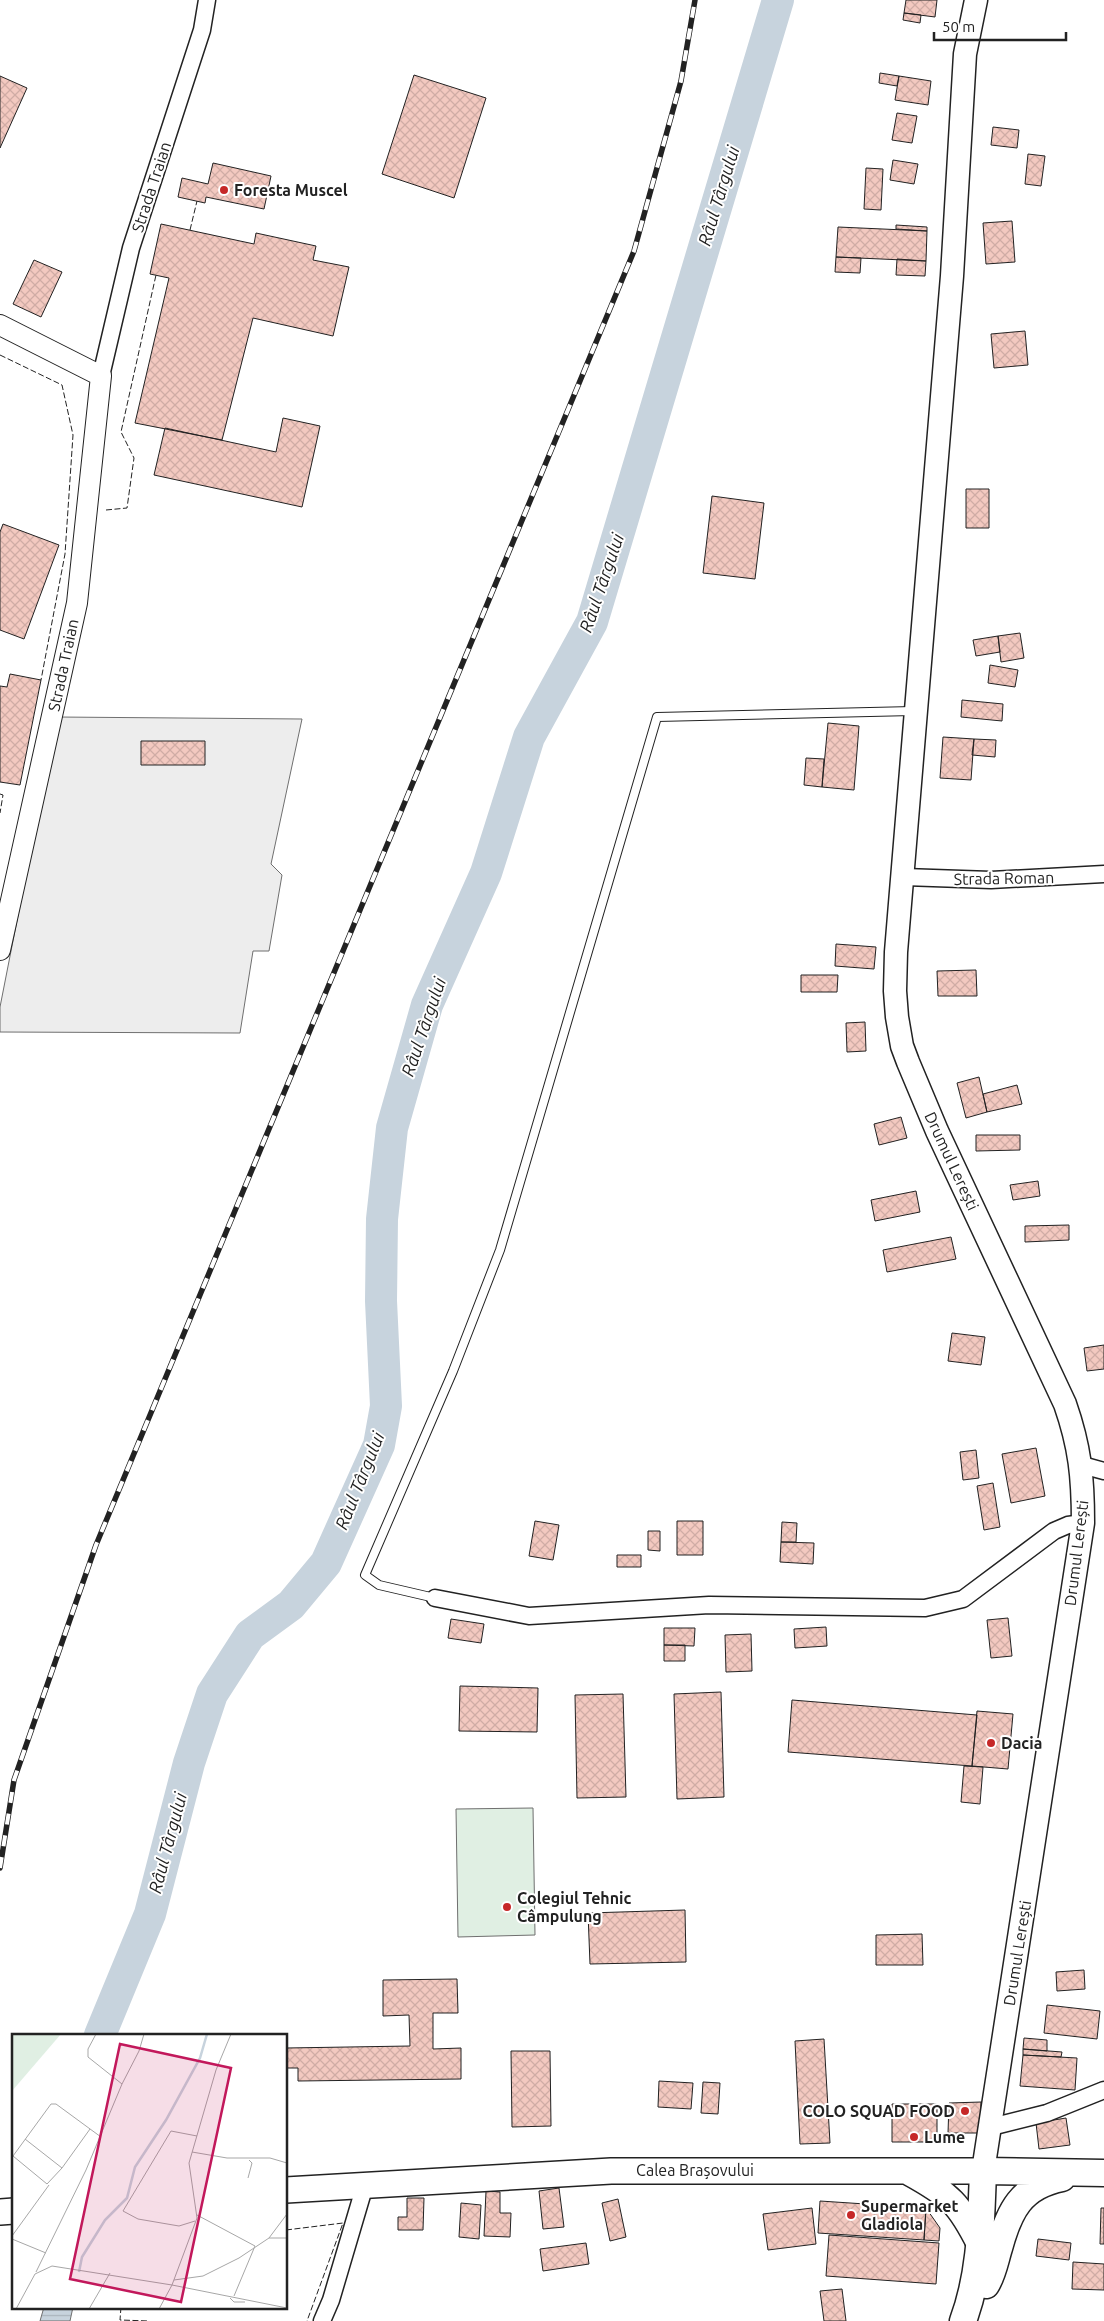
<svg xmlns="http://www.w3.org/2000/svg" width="1104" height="2321" viewBox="0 0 1104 2321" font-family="Ubuntu,sans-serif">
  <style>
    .pitch { fill: #e0efe3; stroke: #6f6f6f }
    .parking { fill: #ededed; stroke: #6f6f6f }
    .water { fill: url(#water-rules); stroke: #6f6f6f }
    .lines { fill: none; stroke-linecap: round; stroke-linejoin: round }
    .river { stroke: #c7d3dd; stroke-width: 32 }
    .building { fill: url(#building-cross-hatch); stroke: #222 }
    .service-casing { stroke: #222; stroke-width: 10 }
    .minor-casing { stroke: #222; stroke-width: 19 }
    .tertiary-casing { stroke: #222; stroke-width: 22 }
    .secondary-casing { stroke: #222; stroke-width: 25 }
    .primary-casing { stroke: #222; stroke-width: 28 }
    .trunk-casing { stroke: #222; stroke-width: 29 }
    .service { stroke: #fff; stroke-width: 8 }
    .minor { stroke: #fff; stroke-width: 16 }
    .tertiary { stroke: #fff; stroke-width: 20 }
    .secondary { stroke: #fff; stroke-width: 22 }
    .primary { stroke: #fff; stroke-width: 25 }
    .trunk { stroke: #fff; stroke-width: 26 }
    .rail-casing { stroke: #222; stroke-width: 5.5 }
    .rail { stroke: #fff; stroke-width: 4; stroke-dasharray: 11; stroke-linecap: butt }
    .fence { stroke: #222; stroke-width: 1; stroke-dasharray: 6 2.5; stroke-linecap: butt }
    .poi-dot { fill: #c62828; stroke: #fff; stroke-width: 2 }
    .labels { text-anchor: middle; stroke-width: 4; stroke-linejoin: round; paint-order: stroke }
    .street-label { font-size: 16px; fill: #222; stroke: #fff }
    .poi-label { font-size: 16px; font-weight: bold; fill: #222; stroke: #fff; text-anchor: start }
    .water-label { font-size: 18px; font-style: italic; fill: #222; stroke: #fff }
    .inset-river { fill: none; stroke: #c7d3dd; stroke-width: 2.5 }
    .inset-road { fill: none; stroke: #a7a7a7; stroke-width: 1 }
    .view { fill: #c2185b; fill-opacity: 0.15; stroke: #c2185b; stroke-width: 2.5 }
    .inset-edge { fill: none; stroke: #222; stroke-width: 2.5 }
  </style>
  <defs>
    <pattern id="water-rules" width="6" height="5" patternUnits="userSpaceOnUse" patternTransform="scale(1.25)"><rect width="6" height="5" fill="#c7d3dd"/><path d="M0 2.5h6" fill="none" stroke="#abb5bd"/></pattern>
    <pattern id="building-cross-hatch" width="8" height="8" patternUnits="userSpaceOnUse" patternTransform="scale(1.25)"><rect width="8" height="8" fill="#f3c9c0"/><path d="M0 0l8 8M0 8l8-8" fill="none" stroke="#d0aca5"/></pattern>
  </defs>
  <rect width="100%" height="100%" fill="#fff"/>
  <path class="pitch" d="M533 1808 535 1935 458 1937 456 1809Z"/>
  <path class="parking" d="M57 717 302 719 271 864 282 875 269 951H253L240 1033 0 1032V1007Z"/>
  <path class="water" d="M44 2307H73L70 2321H40Z"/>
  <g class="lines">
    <path class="river" d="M100 2035 150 1914 189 1763 212 1694 250 1635 291 1605 326 1563 379 1445 386 1406 381 1301 382 1219 392 1128 427 1005 486 873 529 737 592 622 778 0"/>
  </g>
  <path class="building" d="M906 0H937L935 17 904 13Z
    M904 13 921 15 920 23 903 20Z
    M880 73 899 76 897 86 879 83Z
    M414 75 486 98 454 198 382 174Z
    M0 76 27 88 0 148Z
    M899 76 931 81 928 105 895 100Z
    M897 113 917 116 912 143 892 140Z
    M993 127 1019 130 1017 148 991 145Z
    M1028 154 1045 156 1041 186 1025 184Z
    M893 160 918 164 914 184 890 180Z
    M213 163 271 176 264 209 206 197 205 203 178 197 182 178 208 184Z
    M866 168 883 169 881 210 864 209Z
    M1012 221 1015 262 986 264 983 223Z
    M161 224 254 244 256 233 316 246 313 260 349 267 333 336 253 318 222 440 135 423 169 278 150 274Z
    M896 225 927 227V231L896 229Z
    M838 227 927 231 926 261 836 257Z
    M836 257 861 258 860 273 835 272Z
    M897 259 926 261 925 276 896 275Z
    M34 260 62 272 41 317 13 304Z
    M1025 331 1028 365 994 368 991 334Z
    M283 418 320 426 302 507 154 475 165 428 276 452Z
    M966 489H989V528H966Z
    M712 496 764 503 755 579 703 573Z
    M3 524 59 545 24 639 0 630V532Z
    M1020 633 1024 658 1001 662 998 636Z
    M998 636 1000 652 976 656 973 640Z
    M990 665 1018 670 1015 687 988 683Z
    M10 674 41 680 20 785 0 782V686L7 687Z
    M962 700 1003 704 1002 721 961 717Z
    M828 723 859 726 854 790 822 787Z
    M943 737 974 739 971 780 940 778Z
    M974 739 996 740 995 757 972 755Z
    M141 741H205V765H141Z
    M806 758 824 759 822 787 804 785Z
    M836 944 876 947 874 969 835 966Z
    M976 970 977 996H938L937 971Z
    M801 975H838L837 992H801Z
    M865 1022 866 1051 847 1052 846 1023Z
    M979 1077 987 1112 966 1118 957 1083Z
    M1017 1085 1022 1104 987 1112 983 1094Z
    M901 1117 907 1138 879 1145 874 1124Z
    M976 1135H1020V1150L976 1151Z
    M1038 1181 1040 1196 1013 1200 1010 1185Z
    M916 1191 920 1212 875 1221 871 1200Z
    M1069 1225V1240L1025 1242V1226Z
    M951 1237 956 1259 887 1272 883 1250Z
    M952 1333 985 1337 981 1365 948 1361Z
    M1104 1345V1369L1087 1371 1084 1348Z
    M1036 1448 1045 1496 1011 1503 1002 1454Z
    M976 1450 979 1478 963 1480 960 1452Z
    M993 1483 1000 1527 984 1530 977 1486Z
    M535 1521 559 1525 553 1560 529 1556Z
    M677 1521H703V1555H677Z
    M782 1522 797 1523 796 1542H781Z
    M648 1531H660V1551L648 1550Z
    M781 1542 814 1543 813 1564 780 1562Z
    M617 1555H641V1567H617Z
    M1008 1618 1012 1656 991 1658 987 1620Z
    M451 1619 484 1624 481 1643 448 1638Z
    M826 1627 827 1646 795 1648 794 1629Z
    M664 1628H695L694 1646 664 1645Z
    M751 1634 752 1671 726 1672 725 1635Z
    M664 1645H685V1661H664Z
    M460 1686 538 1688 537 1732 459 1731Z
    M721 1692 724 1797 677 1799 674 1694Z
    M623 1694 626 1797 577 1798 575 1695Z
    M792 1700 977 1715 972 1766 788 1752Z
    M977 1711 1013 1714 1008 1769 972 1766Z
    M964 1766 983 1767 980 1804 961 1802Z
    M685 1910 686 1962 590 1964 588 1913Z
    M922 1934 923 1965H876V1935Z
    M1084 1970 1085 1989 1057 1991 1056 1972Z
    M457 1979 458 2013H433V2049L461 2048V2079L298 2081V2068H286V2048L410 2046 409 2015 383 2016V1980Z
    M1047 2005 1100 2011 1097 2039 1044 2033Z
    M1024 2038 1047 2040V2051L1023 2049Z
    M824 2039 830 2143 800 2144 795 2041Z
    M1023 2049 1062 2052 1061 2057 1023 2055Z
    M511 2051H550L551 2126 512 2127Z
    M1023 2055 1077 2058 1075 2090 1020 2086Z
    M659 2081 693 2083 691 2109 658 2107Z
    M703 2082 720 2083 718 2114 701 2113Z
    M981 2102 980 2133H948L949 2103Z
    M892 2104H937V2142H892Z
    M1066 2118 1070 2145 1039 2149 1036 2123Z
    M559 2188 564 2227 543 2229 539 2191Z
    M486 2191 500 2192V2213H511L510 2237 484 2236Z
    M407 2198H424L423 2230H398V2217H407Z
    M618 2199 626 2237 610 2241 602 2203Z
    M820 2201 926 2208 924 2240 818 2233Z
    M461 2203 481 2205 479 2239 459 2237Z
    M812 2208 816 2244 768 2250 763 2214Z
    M926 2208 940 2228 939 2241 924 2240Z
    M1101 2208H1104V2244H1100Z
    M829 2235 939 2243 936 2284 826 2276Z
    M1038 2239 1071 2243 1069 2260 1036 2256Z
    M586 2243 589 2264 543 2271 540 2249Z
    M1073 2262 1104 2264V2290L1072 2289Z
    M842 2289 846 2321H824L820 2291Z"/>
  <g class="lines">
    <g class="service-casing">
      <path id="service" d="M435 1598 379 1585 365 1575 453 1371 500 1250 657 717 913 711"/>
    </g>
    <g class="minor-casing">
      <path id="minor" d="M101 376 131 248 202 30 207 0
        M904 877 991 880 1104 874
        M1082 1465 1104 1471
        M435 1598 529 1616 709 1605 925 1608 963 1599 1054 1531 1068 1525 1083 1523
        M991 2127 1047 2113 1104 2090
        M322 2321 331 2300 365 2185"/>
    </g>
    <g class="tertiary-casing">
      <path id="tertiary" d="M0 325 101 376 77 603 0 950"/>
    </g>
    <g class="secondary-casing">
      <path id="secondary" d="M976 0 965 54 952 276 896 952 895 991 897 1017 902 1046 908 1062 937 1131 1065 1404C1080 1447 1083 1477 1083 1523L983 2171"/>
    </g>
    <g class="primary-casing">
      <path id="primary" d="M910 2173C950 2195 959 2203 980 2245
        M286 2190 611 2171H983
        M0 2212 14 2211"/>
    </g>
    <g class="trunk-casing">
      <path id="trunk" d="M986 2285C993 2274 995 2261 999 2248 1009 2211 1021 2186 1062 2178
        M963 2321C981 2273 981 2222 983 2171L1104 2173"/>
    </g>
    <use href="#service" class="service"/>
    <use href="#minor" class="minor"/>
    <use href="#tertiary" class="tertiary"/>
    <use href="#secondary" class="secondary"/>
    <use href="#primary" class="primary"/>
    <use href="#trunk" class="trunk"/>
    <g class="rail-casing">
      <path id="rail" d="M0 1868 14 1780 96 1545 634 251 681 81 695 0"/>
    </g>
    <use href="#rail" class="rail"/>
    <path class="fence" d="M190 230 197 201
      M0 355 62 385 73 435 65 554 41 680
      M106 510 127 508 134 458 121 432 156 275
      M0 794 3 795 0 813
      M286 2230 343 2223 307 2321
      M121 2307 120 2320 149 2321"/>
  </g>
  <g class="poi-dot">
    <circle cx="224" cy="190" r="5"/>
    <circle cx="991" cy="1743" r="5"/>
    <circle cx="507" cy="1907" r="5"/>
    <circle cx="965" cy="2111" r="5"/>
    <circle cx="914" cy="2137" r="5"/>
    <circle cx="851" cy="2215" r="5"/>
  </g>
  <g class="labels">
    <g class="street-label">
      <text transform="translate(151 187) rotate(-72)" y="6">Strada Traian</text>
      <text transform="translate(63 665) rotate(-78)" y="6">Strada Traian</text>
      <text transform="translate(1004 878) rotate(-1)" y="6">Strada Roman</text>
      <text transform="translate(952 1161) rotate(65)" y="6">Drumul Lerești</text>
      <text transform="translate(1076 1553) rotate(-83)" y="6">Drumul Lerești</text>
      <text transform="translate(1017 1953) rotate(-81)" y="6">Drumul Lerești</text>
      <text x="695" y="2176">Calea Brașovului</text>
    </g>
    <g class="poi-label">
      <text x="234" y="196">Foresta Muscel</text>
      <text x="1001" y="1749">Dacia</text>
      <text x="517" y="1904">Colegiul Tehnic<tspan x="517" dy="18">Câmpulung</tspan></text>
      <text x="955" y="2117" text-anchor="end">COLO SQUAD FOOD</text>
      <text x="924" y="2143">Lume</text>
      <text x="861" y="2212">Supermarket<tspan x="861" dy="18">Gladiola</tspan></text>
    </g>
    <g class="water-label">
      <text transform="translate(719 196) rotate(-73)" y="6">Râul Târgului</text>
      <text transform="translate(602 583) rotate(-71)" y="6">Râul Târgului</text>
      <text transform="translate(424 1027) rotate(-71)" y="6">Râul Târgului</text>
      <text transform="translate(360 1481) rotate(-68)" y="6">Râul Târgului</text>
      <text transform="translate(168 1843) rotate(-75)" y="6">Râul Târgului</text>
    </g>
  </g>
  <g transform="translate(12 2034)">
    <rect width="275" height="275" fill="#fff"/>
    <path d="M0 0H49L0 57Z" fill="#e0efe3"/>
    <path class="inset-river" d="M67 238 70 223 93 186 115 164 123 133 154 86 188 24 195 0"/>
    <path class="inset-road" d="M110 50 127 17 132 0M13 105 50 134 78 95M180 118 215 124H258L275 129M50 134 35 150 1 122 39 70H44L89 103M236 144 240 129 237 126M185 181 243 212 222 262M183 187 167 192 126 185 111 177 159 97 185 102M0 202 37 151M257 204H275M0 205 34 219M24 238 74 136 110 50 76 23V15L84 0M162 246 191 242 227 224 257 204 275 180M218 264 222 268H233M4 275 23 240 40 232 160 251 185 184 177 129 204 36 219 0M77 275 98 239M147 275 160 251 275 274"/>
    <path class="view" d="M108 10 219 34 169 268 58 245Z"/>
    <rect width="275" height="275" class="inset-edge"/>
  </g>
  <path d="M934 32v8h132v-8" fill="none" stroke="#222222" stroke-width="2.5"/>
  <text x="942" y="32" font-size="15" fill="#222222" stroke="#ffffff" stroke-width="4" paint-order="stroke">50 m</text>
</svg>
